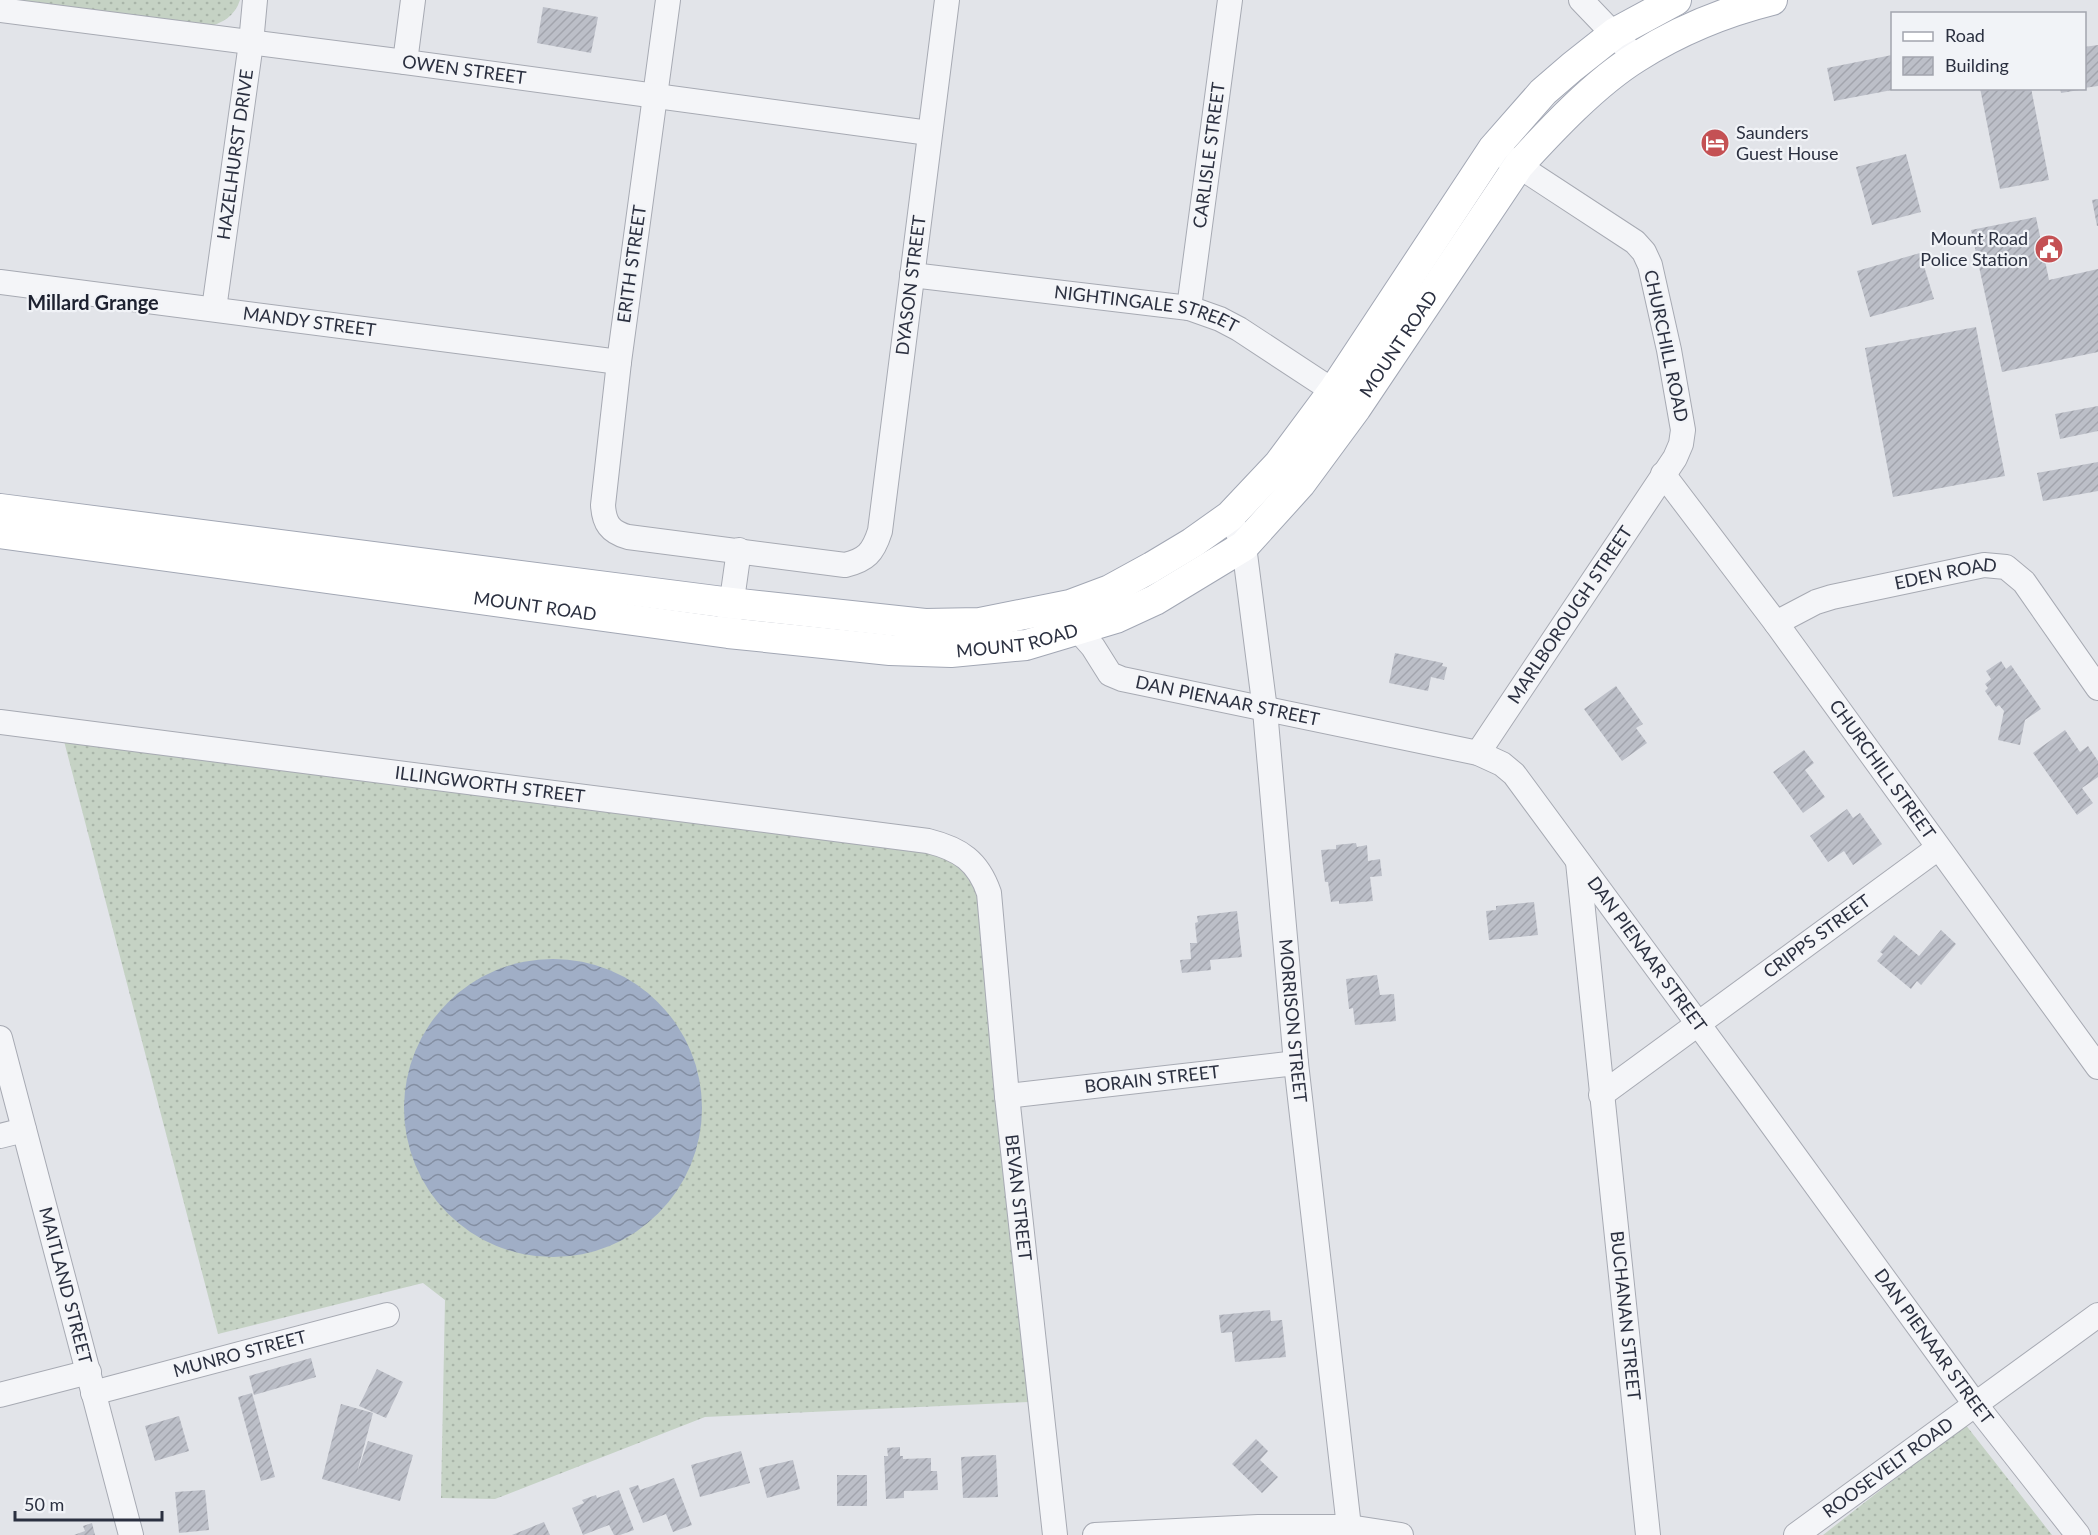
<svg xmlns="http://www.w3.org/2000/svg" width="2098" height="1535" viewBox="0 0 2098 1535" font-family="Lato,sans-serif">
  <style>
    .grass { fill: url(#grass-dots) }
    .water { fill: url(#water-waves) }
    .building { fill: url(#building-hatch) }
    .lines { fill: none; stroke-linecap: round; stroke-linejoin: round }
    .minor-casing { stroke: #a7aab3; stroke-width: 26 }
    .major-casing { stroke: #a2a7b4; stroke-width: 32 }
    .minor { stroke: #f4f5f8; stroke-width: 24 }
    .major { stroke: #fff; stroke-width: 30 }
    .labels { text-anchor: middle; stroke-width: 4.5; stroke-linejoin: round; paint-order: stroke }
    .street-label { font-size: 18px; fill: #2b3040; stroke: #f1f3f7 }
    .poi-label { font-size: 18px; fill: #2b3040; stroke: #f1f3f7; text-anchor: start }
    .neighbourhood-label { font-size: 20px; font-weight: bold; fill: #1d2130; stroke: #f1f3f7 }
  </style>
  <defs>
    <pattern id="grass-dots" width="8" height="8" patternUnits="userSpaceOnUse" patternTransform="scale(1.5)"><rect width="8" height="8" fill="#c5d2c4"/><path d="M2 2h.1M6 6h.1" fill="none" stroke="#a9b5a9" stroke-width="1.8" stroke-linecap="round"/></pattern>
    <pattern id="water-waves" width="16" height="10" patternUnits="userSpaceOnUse" patternTransform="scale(1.5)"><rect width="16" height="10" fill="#a0aec6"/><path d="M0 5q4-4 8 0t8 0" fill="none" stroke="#838ea2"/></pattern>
    <pattern id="building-hatch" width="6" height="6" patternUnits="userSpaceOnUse" patternTransform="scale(1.5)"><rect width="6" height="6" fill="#bcbfc8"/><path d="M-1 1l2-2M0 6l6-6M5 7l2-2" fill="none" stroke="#a2a4ad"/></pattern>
  </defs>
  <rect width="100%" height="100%" fill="#e2e4e9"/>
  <path class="grass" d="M0 0H240C235 16 222 24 206 27Z
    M64 741 936 853 957 861 977 887 1029 1402 705 1417 495 1499 441 1498 445 1300 423 1283 218 1334Z
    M1965 1424 2052 1535H1823Z"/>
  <path class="water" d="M404 1108a149 149 0 1 1 298 0a149 149 0 1 1-298 0Z"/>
  <path class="building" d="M543 7 598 17 591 53 537 43Z
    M2098 45V86L2084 88V47Z
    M1892 55V90L1834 101 1827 68Z
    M1980 88H2031L2049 180 2000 189Z
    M2060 88H2079V90L2061 93Z
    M1906 154 1921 212 1872 225 1856 167Z
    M2098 199V226H2097L2092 200Z
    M2036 217 2049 280 2098 269V352L2002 372 1971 230Z
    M1920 253 1934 299 1870 317 1857 271Z
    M1976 327 2005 476 1893 497 1865 348Z
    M2098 406V431L2060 439 2055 414Z
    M2098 462V491L2043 501 2037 473Z
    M1395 653 1443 663 1442 666 1447 667 1444 680 1431 677 1428 691 1389 683Z
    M2001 661 2006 669 2011 665 2041 709 2025 720 2020 745 1998 740 2004 711 1999 705 1996 707 1985 691 1988 688 1985 684 1991 679 1986 671Z
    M1616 686 1643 724 1636 728 1647 743 1622 761 1584 709Z
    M2065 730 2080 752 2088 746 2098 761V777L2082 788 2093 803 2077 815 2033 753Z
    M1804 750 1814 763 1805 770 1825 797 1803 813 1773 772Z
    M1847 809 1853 818 1860 813 1882 844 1853 865 1844 851 1828 862 1810 836Z
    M1356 843 1357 847 1367 845 1368 861 1380 859 1382 876 1370 877 1373 901 1339 904V901L1331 902 1328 882H1325L1321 850 1336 849V845Z
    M1534 902 1538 935 1489 940 1486 911 1496 910V906Z
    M1237 911 1242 957 1210 960 1211 970 1182 973 1180 960 1191 959 1190 943H1197L1195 923 1198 922 1197 916Z
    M1941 930 1956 944 1921 985 1917 981 1911 989 1877 961 1883 954 1880 952 1894 935 1919 956Z
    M1377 975 1380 995 1394 994 1396 1021 1355 1025 1353 1008 1349 1009 1346 979Z
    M1270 1310 1271 1321 1282 1320 1286 1357 1235 1362 1232 1332 1221 1333 1219 1315Z
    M311 1358 316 1377 254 1395 249 1376Z
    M377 1369 403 1382 386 1418 359 1406Z
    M252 1393 275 1477 261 1481 238 1397Z
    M341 1404 373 1413 357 1473 368 1441 413 1455 400 1501 322 1479Z
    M179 1416 189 1451 155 1461 145 1426Z
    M1256 1439 1268 1451 1260 1460 1278 1477 1262 1493 1232 1464Z
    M900 1447V1456H903V1459L931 1458V1471H937L938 1490 904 1491V1498L886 1499 884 1456H888L887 1448Z
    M741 1451 750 1483 700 1497 691 1465Z
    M996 1455 998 1497 963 1498 961 1457Z
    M793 1460 800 1489 767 1498 759 1468Z
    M837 1475H867V1506H837Z
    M674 1478 692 1525 673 1532 666 1514 643 1523 629 1488 638 1485 640 1490Z
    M205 1490 209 1530 179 1533 175 1492Z
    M619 1490 634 1530 620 1535H614L609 1525 583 1535 572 1508 584 1503 582 1500 596 1495 597 1498Z
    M544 1522 550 1535H512Z
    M92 1523 95 1535H74L85 1531 83 1526Z"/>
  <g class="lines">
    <g class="minor-casing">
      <g id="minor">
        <path id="s1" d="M668 0 619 362 603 505C604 523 610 532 628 537L845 565C866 560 873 553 880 531L947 0"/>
        <path d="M1581 0 1626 47"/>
        <path id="s2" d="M0 10 405 62 929 133"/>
        <path d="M405 62 413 0"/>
        <path id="s3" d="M912 275 1189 308 1220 319 1239 329 1347 400"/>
        <path id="s4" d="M0 282 619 362"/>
        <path id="s5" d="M1189 308 1230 0"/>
        <path id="s6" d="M214 309 251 43 255 0"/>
        <path id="s7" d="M1663 474 1776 623 2098 1067"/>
        <path id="s8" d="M1237 531 1244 546 1265 710 1296 1063 1349 1527"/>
        <path id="s9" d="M1073 614 1078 630 1093 647 1110 674 1122 679 1478 753 1502 764 1514 774 1749 1093 1975 1404 2078 1535"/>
        <path d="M729 621 739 550"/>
        <path id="s10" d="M1776 623 1816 602 1832 597 1984 565 2006 567 2024 582 2098 688"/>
        <path id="s11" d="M0 722 928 841C960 849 978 861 989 893L1007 1096 1055 1535"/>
        <path id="s12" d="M1478 753 1675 458 1681 444 1683 430 1669 350 1650 265 1644 252 1635 242 1493 149"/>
        <path id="s13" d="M1578 862 1648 1535"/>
        <path id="s14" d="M0 1038 131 1535"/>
        <path id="s15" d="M1601 1095 1938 848"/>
        <path id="s16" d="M1007 1096 1296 1063"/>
        <path d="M0 1136 24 1130"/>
        <path id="s17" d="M93 1393 387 1315"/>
        <path d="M0 1395 89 1372"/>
        <path d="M1095 1535 1258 1527H1349L1401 1535"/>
        <path id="s18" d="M1796 1535 2098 1315"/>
      </g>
    </g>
    <g class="major-casing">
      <g id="major">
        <path d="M0 509 731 603 925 624 980 623 1070 605 1110 590 1152 567 1192 543 1230 516 1279 464 1334 390 1493 149 1543 92 1572 67 1615 33 1676 0"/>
        <path id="s19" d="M0 533 728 633 890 650 951 652 1026 645 1116 618 1155 600 1244 546 1300 484 1356 408 1519 165C1552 129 1595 83 1637 57 1678 31 1724 12 1772 0"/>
      </g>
    </g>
    <use href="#minor" class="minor"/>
    <use href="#major" class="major"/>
  </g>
  <defs>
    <g id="hotel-disc" transform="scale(1.5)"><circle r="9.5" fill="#c45154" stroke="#f1f3f7"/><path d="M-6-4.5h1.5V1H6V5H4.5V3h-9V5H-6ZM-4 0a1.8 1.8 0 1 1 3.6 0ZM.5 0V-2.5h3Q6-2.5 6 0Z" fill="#fff"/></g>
    <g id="civic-disc" transform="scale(1.5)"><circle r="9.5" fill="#c45154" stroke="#f1f3f7"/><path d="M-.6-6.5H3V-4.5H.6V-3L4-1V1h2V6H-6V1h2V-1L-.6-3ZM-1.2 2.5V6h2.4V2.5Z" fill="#fff"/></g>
  </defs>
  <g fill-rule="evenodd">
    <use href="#hotel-disc" x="1715" y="143"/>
    <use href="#civic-disc" x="2049" y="249"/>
  </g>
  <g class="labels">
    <g class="street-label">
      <text dy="6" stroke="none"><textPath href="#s2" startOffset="468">OWEN STREET</textPath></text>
      <text dy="6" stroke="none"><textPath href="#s5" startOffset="154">CARLISLE STREET</textPath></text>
      <text dy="6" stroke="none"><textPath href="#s6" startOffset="156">HAZELHURST DRIVE</textPath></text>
      <text transform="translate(632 264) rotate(-82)" y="6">ERITH STREET</text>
      <text dy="6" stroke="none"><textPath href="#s1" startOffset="1072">DYASON STREET</textPath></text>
      <text dy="6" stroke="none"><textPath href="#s3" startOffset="237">NIGHTINGALE STREET</textPath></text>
      <text dy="6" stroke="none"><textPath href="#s4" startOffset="312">MANDY STREET</textPath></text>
      <text dy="6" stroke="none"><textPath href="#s19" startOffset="1530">MOUNT ROAD</textPath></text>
      <text transform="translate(1666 346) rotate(78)" y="6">CHURCHILL ROAD</text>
      <text dy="6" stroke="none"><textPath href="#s10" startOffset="178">EDEN ROAD</textPath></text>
      <text dy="6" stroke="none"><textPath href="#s19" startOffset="540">MOUNT ROAD</textPath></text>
      <text dy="6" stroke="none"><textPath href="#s12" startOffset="166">MARLBOROUGH STREET</textPath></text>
      <text dy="6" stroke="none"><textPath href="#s19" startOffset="1026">MOUNT ROAD</textPath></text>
      <text dy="6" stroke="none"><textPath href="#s9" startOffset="192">DAN PIENAAR STREET</textPath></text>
      <text dy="6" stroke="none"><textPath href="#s7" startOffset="368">CHURCHILL STREET</textPath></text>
      <text dy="6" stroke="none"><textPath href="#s11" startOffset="494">ILLINGWORTH STREET</textPath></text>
      <text dy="6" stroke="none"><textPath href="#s15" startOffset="268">CRIPPS STREET</textPath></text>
      <text dy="6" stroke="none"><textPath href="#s9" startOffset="714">DAN PIENAAR STREET</textPath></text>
      <text dy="6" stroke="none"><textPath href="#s8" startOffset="494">MORRISON STREET</textPath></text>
      <text dy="6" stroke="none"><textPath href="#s16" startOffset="146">BORAIN STREET</textPath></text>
      <text dy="6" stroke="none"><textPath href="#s11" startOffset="1326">BEVAN STREET</textPath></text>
      <text dy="6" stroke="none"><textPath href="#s14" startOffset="256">MAITLAND STREET</textPath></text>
      <text dy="6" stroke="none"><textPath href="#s13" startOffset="456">BUCHANAN STREET</textPath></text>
      <text dy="6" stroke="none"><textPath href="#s9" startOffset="1200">DAN PIENAAR STREET</textPath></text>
      <text dy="6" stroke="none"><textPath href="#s17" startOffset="152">MUNRO STREET</textPath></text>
      <text dy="6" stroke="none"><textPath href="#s18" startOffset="114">ROOSEVELT ROAD</textPath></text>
    </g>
    <g class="poi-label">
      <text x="1736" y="139">Saunders<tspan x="1736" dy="21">Guest House</tspan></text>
      <text x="2028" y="245" text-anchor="end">Mount Road<tspan x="2028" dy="21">Police Station</tspan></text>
    </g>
    <g class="neighbourhood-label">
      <text x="93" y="310">Millard Grange</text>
    </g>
  </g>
  <rect x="1891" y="12" width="195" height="78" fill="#f1f3f7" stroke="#a2a5ae" stroke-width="1.5"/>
  <rect x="1903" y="32" width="30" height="9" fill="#ffffff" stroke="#a2a5ae" stroke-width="1.5"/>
  <text x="1945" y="42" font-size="18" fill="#2b3040">Road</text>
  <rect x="1903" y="57" width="30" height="18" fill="url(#building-hatch)" stroke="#a2a5ae" stroke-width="1.5"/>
  <text x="1945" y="72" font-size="18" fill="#2b3040">Building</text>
  <path d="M15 1511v9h147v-9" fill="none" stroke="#2b3040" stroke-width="3"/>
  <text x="24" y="1511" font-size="18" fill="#2b3040" stroke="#f1f3f7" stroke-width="4.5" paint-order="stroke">50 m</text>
</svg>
